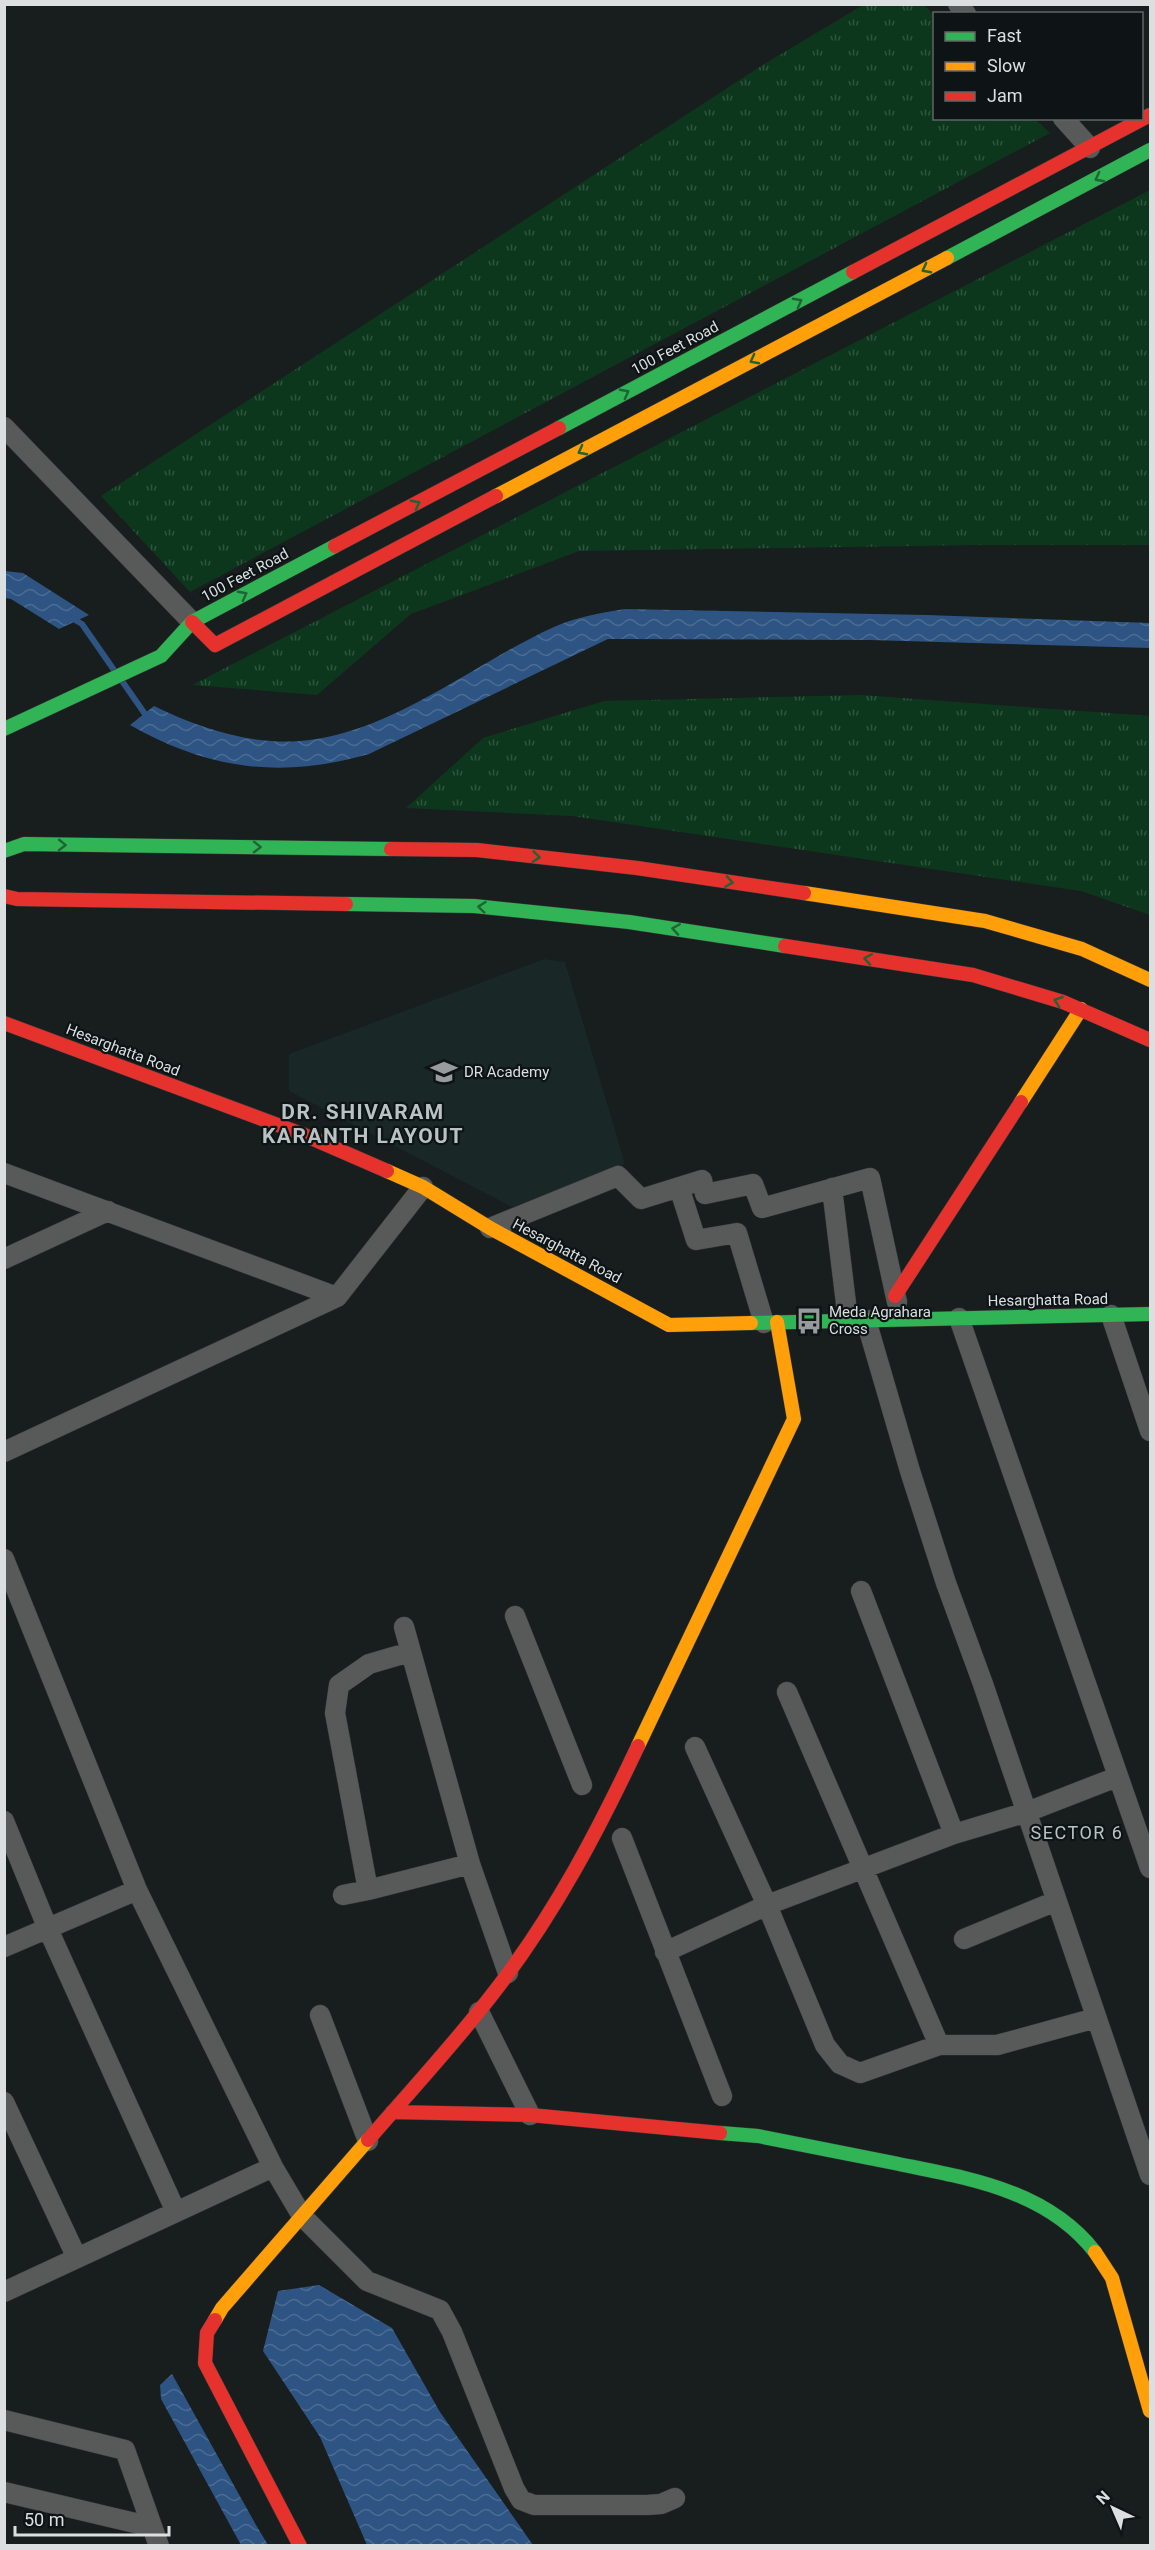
<svg xmlns="http://www.w3.org/2000/svg" width="1155" height="2550" viewBox="0 0 1155 2550" font-family="Roboto,sans-serif">
  <style>
    .built { fill: #192727 }
    .grass { fill: url(#grass-tufts) }
    .water { fill: url(#water-waves) }
    .lines { fill: none; stroke-linecap: round; stroke-linejoin: round }
    .stream { stroke: #2d5482; stroke-width: 6 }
    .street-casing { stroke: #37393a; stroke-width: 21 }
    .fast-casing { stroke: #37393a; stroke-width: 15 }
    .slow-casing { stroke: #37393a; stroke-width: 15 }
    .jam-casing { stroke: #37393a; stroke-width: 15 }
    .street { stroke: #585a5a; stroke-width: 20 }
    .fast { stroke: #30b455; stroke-width: 14 }
    .slow { stroke: #ff9f0a; stroke-width: 14 }
    .jam { stroke: #e5322d; stroke-width: 14 }
    .oneway { stroke: #1f6435 }
    .labels { text-anchor: middle; stroke-width: 4.5; stroke-linejoin: round; paint-order: stroke }
    .street-label { font-size: 15px; fill: #dbdfe0; stroke: #0e1415 }
    .poi-label { font-size: 15px; fill: #dbdfe0; stroke: #0e1415; text-anchor: start }
    .quarter-label { font-size: 18px; letter-spacing: 1.5px; fill: #bac3c4; stroke: #0e1415 }
    .district-label { font-size: 21px; font-weight: bold; letter-spacing: 1.5px; fill: #bac3c4; stroke: #0e1415 }
  </style>
  <defs>
    <pattern id="grass-tufts" width="24" height="20" patternUnits="userSpaceOnUse" patternTransform="scale(1.5)"><rect width="24" height="20" fill="#0c371d"/><path d="M3 7l-1-3M5 7V3M7 7l1-3M15 17l-1-3M17 17v-4M19 17l1-3" fill="none" stroke="#2f543e"/></pattern>
    <pattern id="water-waves" width="16" height="10" patternUnits="userSpaceOnUse" patternTransform="scale(1.5)"><rect width="16" height="10" fill="#2d5482"/><path d="M0 5q4-4 8 0t8 0" fill="none" stroke="#4b6c93"/></pattern>
  </defs>
  <rect width="100%" height="100%" fill="#181d1d"/>
  <path class="built" d="M544 959 565 962 625 1164 512 1207 289 1091V1054Z"/>
  <path class="grass" d="M863 5H924L934 15V118L1035 119 1050 133 190 592 101 496 758 68Z
    M1150 190V545H979L579 551 411 614 317 695 192 685Z
    M862 695 1150 716V915L1081 891 572 816 406 808 483 738 604 701Z"/>
  <path class="water" d="M5 571 23 573 89 615 59 629 11 599 5 598Z
    M625 609 927 615 1150 623V648L869 640 608 639 369 754C282 779 209 770 130 725L154 706C191 724 230 738 271 741 374 749 465 667 554 627 576 617 601 613 625 609Z
    M319 2285 392 2328 440 2412 533 2545H367L320 2437 263 2351 278 2291Z
    M172 2374 256 2525 268 2545H241L161 2399 160 2385Z"/>
  <g class="lines">
    <path class="stream" d="M70 617 82 624 114 670
      M122 681 145 714 151 716"/>
    <g class="street-casing">
      <path id="street" d="M958 4 966 14
        M1063 118 1090 148
        M4 427 192 622
        M4 1173 337 1297
        M679 1187 696 1240 737 1233 764 1323
        M832 1188 848 1320
        M490 1228 618 1176 641 1199 702 1180 705 1194 753 1184 762 1208 870 1178 897 1302
        M4 1259 108 1211
        M1111 1315 1150 1431
        M959 1318 1150 1868
        M871 1320 868 1327 910 1471 946 1583 983 1684 1150 2175
        M4 1452 337 1297 423 1187
        M4 1559 137 1890 273 2167 302 2216 367 2281 440 2310 452 2332 514 2488 521 2500 534 2505H647L661 2504 675 2498
        M861 1591 954 1834
        M515 1616 582 1785
        M404 1627 470 1864
        M410 1652 369 1664 339 1685 335 1713 368 1890 470 1864 508 1973
        M787 1692 939 2045H997L1096 2018
        M695 1747 767 1905 825 2045 840 2064 860 2073 939 2045
        M4 1821 48 1929 176 2212
        M622 1838 722 2096
        M343 1895 368 1890
        M964 1939 1056 1901
        M4 1947 137 1890
        M665 1952 767 1905 954 1834 1027 1812 1117 1777
        M479 2012 530 2115
        M320 2015 368 2141
        M4 2102 77 2258
        M4 2292 273 2167
        M4 2420 125 2450 159 2546
        M4 2492 152 2527"/>
    </g>
    <g class="fast-casing">
      <path id="fast" d="M947 258 1150 150
        M559 428 853 272
        M4 729 161 656 192 622 335 546
        M4 851 24 844 391 849
        M346 904 474 906 629 922 785 946
        M751 1323 1150 1314
        M720 2133 758 2136C803 2145 848 2154 894 2163 966 2178 1046 2189 1095 2252"/>
    </g>
    <g class="slow-casing">
      <path id="slow" d="M496 496 947 258
        M804 893 985 921 1082 949 1150 980
        M1021 1102 1081 1009
        M387 1171 423 1187 490 1228 669 1325 751 1323
        M638 1746 794 1419 777 1322
        M1095 2252 1112 2278 1150 2411
        M215 2320 222 2308 368 2140"/>
    </g>
    <g class="jam-casing">
      <path id="jam" d="M853 272 1150 115
        M335 546 559 428
        M192 622 215 645 496 496
        M391 849 477 850 637 868 804 893
        M4 896 17 899 346 904
        M785 946 973 975 1063 1002 1150 1040
        M4 1023 302 1134 387 1171
        M895 1296 1021 1102
        M392 2112 530 2115 720 2133
        M368 2140C412 2089 458 2040 498 1987 556 1911 598 1831 638 1746
        M215 2320 207 2333 205 2363 300 2546"/>
    </g>
    <use href="#street" class="street"/>
    <use href="#fast" class="fast"/>
    <use href="#slow" class="slow"/>
    <use href="#jam" class="jam"/>
  </g>
  <defs><path id="oneway-chevron" d="M-2-3.5L2.5 0L-2 3.5" fill="none" stroke-width="1.6" stroke-linecap="round" stroke-linejoin="round" transform="scale(1.5)"/></defs>
  <g class="oneway">
    <use href="#oneway-chevron" transform="translate(1099 178) rotate(152)"/>
    <use href="#oneway-chevron" transform="translate(926 269) rotate(152)"/>
    <use href="#oneway-chevron" transform="translate(798 302) rotate(-28)"/>
    <use href="#oneway-chevron" transform="translate(754 360) rotate(152)"/>
    <use href="#oneway-chevron" transform="translate(625 393) rotate(-28)"/>
    <use href="#oneway-chevron" transform="translate(582 451) rotate(152)"/>
    <use href="#oneway-chevron" transform="translate(416 504) rotate(-28)"/>
    <use href="#oneway-chevron" transform="translate(243 595) rotate(-28)"/>
    <use href="#oneway-chevron" transform="translate(62 845) rotate(1)"/>
    <use href="#oneway-chevron" transform="translate(257 847) rotate(1)"/>
    <use href="#oneway-chevron" transform="translate(536 857) rotate(6)"/>
    <use href="#oneway-chevron" transform="translate(729 882) rotate(9)"/>
    <use href="#oneway-chevron" transform="translate(482 907) rotate(-174)"/>
    <use href="#oneway-chevron" transform="translate(676 929) rotate(-171)"/>
    <use href="#oneway-chevron" transform="translate(868 959) rotate(-171)"/>
    <use href="#oneway-chevron" transform="translate(1058 1001) rotate(-161)"/>
  </g>
  <defs>
    <g id="university-bare" transform="scale(2.07)"><path d="M0-5L7-2L0 1L-7-2ZM-4 1L0 2.5L4 1V4Q0 6-4 4Z" fill="#979b9c" stroke="#0e1415" stroke-width="2.5" paint-order="stroke"/></g>
    <g id="bus-bare" transform="scale(2.07)"><path d="M-5-6H5V4H4V6H2V4H-2V6H-4V4H-5ZM-3.5-4V0h7V-4ZM-3.5 1.2v1.5H-2V1.2ZM2 1.2v1.5H3.5V1.2Z" fill="#979b9c" stroke="#0e1415" stroke-width="2.5" paint-order="stroke"/></g>
  </defs>
  <g fill-rule="evenodd">
    <use href="#university-bare" x="444" y="1072"/>
    <use href="#bus-bare" x="809" y="1321"/>
  </g>
  <g class="labels">
    <g class="street-label">
      <text transform="translate(675 348) rotate(-28)" y="5">100 Feet Road</text>
      <text transform="translate(245 575) rotate(-28)" y="5">100 Feet Road</text>
      <text transform="translate(123 1050) rotate(21)" y="5">Hesarghatta Road</text>
      <text transform="translate(567 1251) rotate(28)" y="5">Hesarghatta Road</text>
      <text transform="translate(1048 1300) rotate(-1)" y="5">Hesarghatta Road</text>
    </g>
    <g class="poi-label">
      <text x="464" y="1077">DR Academy</text>
      <text x="829" y="1317">Meda Agrahara<tspan x="829" dy="17">Cross</tspan></text>
    </g>
    <g class="quarter-label">
      <text x="1077" y="1839">SECTOR 6</text>
    </g>
    <g class="district-label">
      <text x="363" y="1119">DR. SHIVARAM<tspan x="363" dy="24">KARANTH LAYOUT</tspan></text>
    </g>
  </g>
  <rect width="1155" height="2550" fill="none" stroke="#dbdfe0" stroke-width="12"/>
  <rect x="933" y="12" width="210" height="108" fill="#0e1415" stroke="#606566" stroke-width="1.5"/>
  <rect x="945" y="32" width="30" height="9" fill="#30b455" stroke="#606566" stroke-width="1.5"/>
  <text x="987" y="42" font-size="18" fill="#dbdfe0">Fast</text>
  <rect x="945" y="62" width="30" height="9" fill="#ff9f0a" stroke="#606566" stroke-width="1.5"/>
  <text x="987" y="72" font-size="18" fill="#dbdfe0">Slow</text>
  <rect x="945" y="92" width="30" height="9" fill="#e5322d" stroke="#606566" stroke-width="1.5"/>
  <text x="987" y="102" font-size="18" fill="#dbdfe0">Jam</text>
  <g transform="translate(1113 2508) rotate(316)" stroke="#0e1415" stroke-width="4.5" paint-order="stroke">
  <path d="M0-4.5L10 22L0 15L-10 22Z" fill="#dbdfe0"/>
  <text y="-9" font-size="16" font-weight="bold" text-anchor="middle" fill="#dbdfe0">N</text>
  </g>
  <path d="M15 2526v9h154v-9" fill="none" stroke="#dbdfe0" stroke-width="3"/>
  <text x="24" y="2526" font-size="18" fill="#dbdfe0" stroke="#0e1415" stroke-width="4.5" paint-order="stroke">50 m</text>
</svg>
